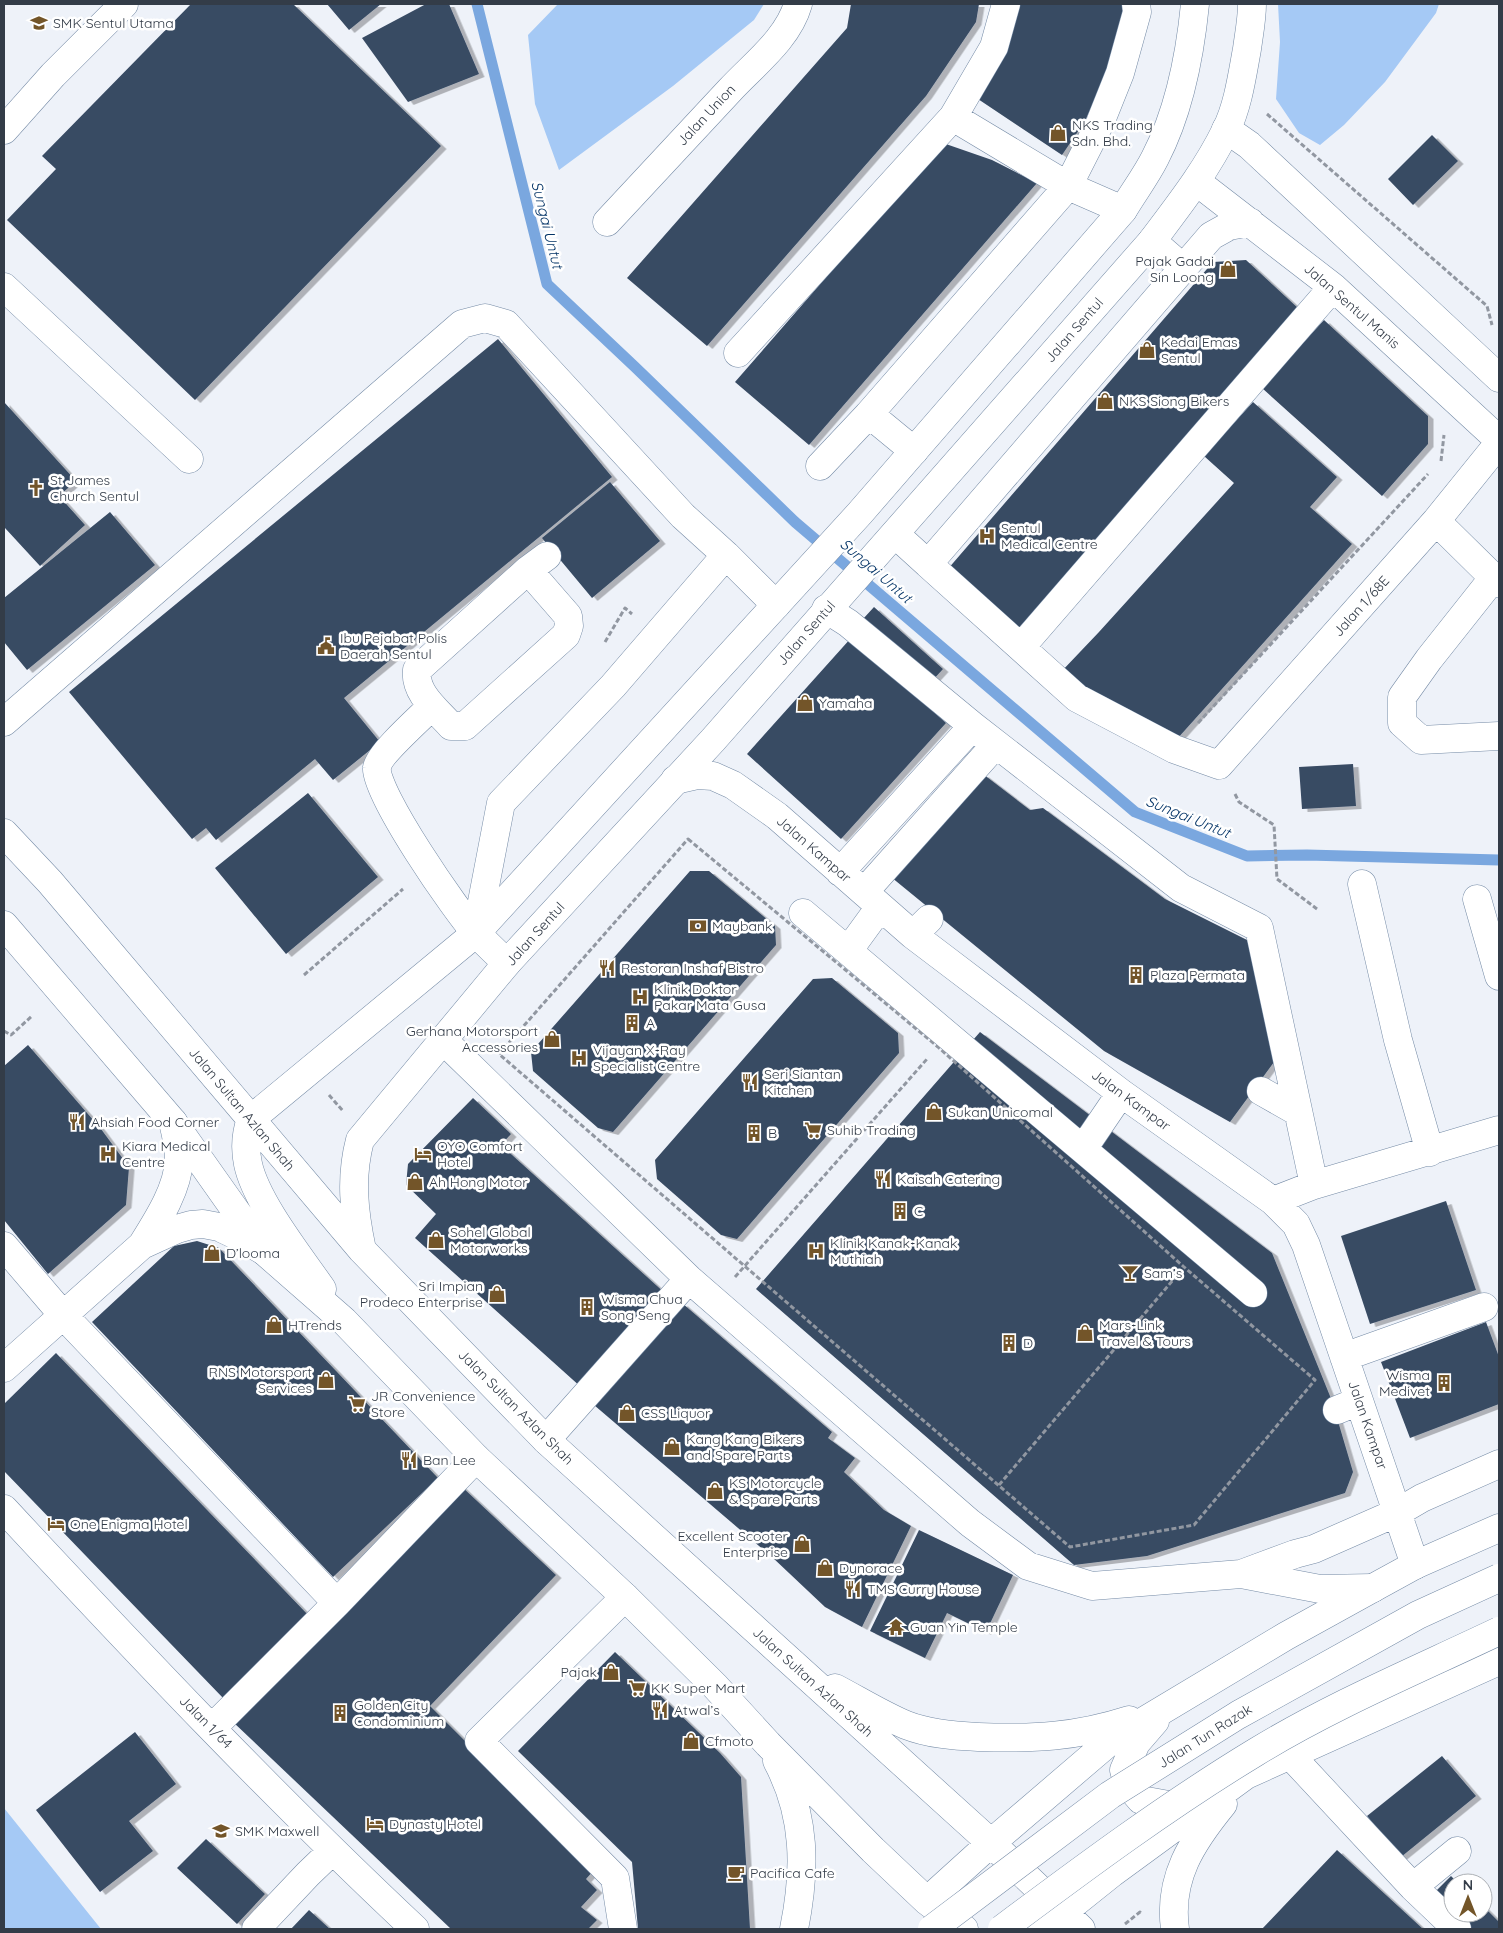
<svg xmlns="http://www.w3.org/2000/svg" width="1503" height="1933" viewBox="0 0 1503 1933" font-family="Quicksand,sans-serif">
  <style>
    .green { fill: #a5c9f5 }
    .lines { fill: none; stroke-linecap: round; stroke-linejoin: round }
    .stream { stroke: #7aa7df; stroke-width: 11 }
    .building { fill: #384b64; filter: url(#shadow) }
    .minor-casing { stroke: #758ba6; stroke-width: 29 }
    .major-casing { stroke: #758ba6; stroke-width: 29 }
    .path { stroke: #9197a1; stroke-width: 3; stroke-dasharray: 5 2.5; stroke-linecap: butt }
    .minor { stroke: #fff; stroke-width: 28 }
    .major { stroke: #fff; stroke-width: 28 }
    .major-bridge-casing { stroke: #758ba6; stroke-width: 29; stroke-linecap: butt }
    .major-bridge { stroke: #fff; stroke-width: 28 }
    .labels { text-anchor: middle; stroke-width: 5; stroke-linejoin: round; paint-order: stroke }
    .poi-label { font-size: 14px; fill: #333c48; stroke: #fff; text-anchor: start }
    .street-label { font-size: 14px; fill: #333c48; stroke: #fff }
    .water-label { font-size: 15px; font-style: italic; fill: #033366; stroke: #fff }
  </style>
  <defs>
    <filter id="shadow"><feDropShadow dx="5.5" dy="3" stdDeviation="0" flood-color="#0004"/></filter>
  </defs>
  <rect width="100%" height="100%" fill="#eef2f9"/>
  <path class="green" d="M558 4H764L754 20 673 86 559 170 535 104 528 35Z
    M1278 4H1439L1436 13 1385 82 1344 125 1320 145 1299 133 1276 99 1280 42Z
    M4 1808 101 1929H4Z"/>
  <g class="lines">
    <path class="stream" d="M477 4 547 284 635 367 795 522 1135 812 1247 856 1307 855 1499 860"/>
  </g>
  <path class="building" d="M191 4H293L441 146 195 400 7 220 56 169 42 156Z
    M327 4H381L349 30Z
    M426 4H449L479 74 408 102 362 38Z
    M851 4H979L976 22 926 96 707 346 627 278 847 28Z
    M1018 4H1125L1115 46 1102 84 1085 121 1062 155 975 97Z
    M1432 135 1458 161 1413 205 1388 179Z
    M943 143 992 160 1037 183 809 445 735 382Z
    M1246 260 1299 309 1017 630 947 570 1213 262Z
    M1324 320 1428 416V444L1382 496 1262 388Z
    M498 339 612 477 344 698 380 742 333 780 315 759 216 840 206 828 192 839 69 692Z
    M4 402 76 481 59 496 85 525 40 566 5 528 4 529Z
    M1253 402 1337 477 1310 507 1352 544 1177 739 1060 673 1099 632 1234 483 1204 456Z
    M610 482 660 541 592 598 542 538Z
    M110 512 155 565 27 670 4 642V598Z
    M874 607 943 669 932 681 863 619Z
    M851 638 946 723 841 839 747 754Z
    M1353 764 1356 806 1302 809 1299 767Z
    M983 774 1030 810 1043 808 1165 899 1253 943 1274 1062 1230 1122 1104 1051 891 877Z
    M308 793 378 877 286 954 215 868Z
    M690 871H709L775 926 776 945 613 1132 598 1128 533 1071 531 1052Z
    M832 978 898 1033 899 1053 737 1239 721 1235 657 1179 655 1160 813 979Z
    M980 1032 1272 1253 1332 1401 1353 1472 1345 1493 1147 1556 1074 1565 756 1289Z
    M28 1045 101 1129 129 1167 126 1205 48 1274 4 1220V1066Z
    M473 1098 511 1134 501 1145 667 1295 582 1388 415 1238 436 1214 406 1185 408 1164Z
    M1446 1201 1476 1290 1370 1324 1341 1236Z
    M197 1241 219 1248 438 1478 333 1577 92 1322 174 1246Z
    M682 1303 832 1432 828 1438 855 1458 844 1472 884 1510 911 1526 862 1627 825 1607 772 1557 594 1405Z
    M1486 1322 1499 1357V1404L1410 1438 1381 1362Z
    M56 1353 310 1617 224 1699 4 1471V1404Z
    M460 1485 556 1575 430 1706 594 1870 586 1879 597 1890 581 1907 597 1920 588 1929H451L233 1722Z
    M919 1530 1013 1575 986 1632 947 1613 925 1658 870 1631Z
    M615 1652 720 1753 741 1777 750 1929H638L632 1862 518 1751Z
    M135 1732 176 1784 129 1821 153 1851 100 1892 36 1810Z
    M1442 1756 1476 1796 1401 1857 1367 1816Z
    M206 1839 265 1894 237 1924 177 1868Z
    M1337 1850 1423 1929H1262Z
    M1451 1876 1458 1883H1453V1912L1433 1894Z
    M1483 1906 1499 1922V1929H1472L1454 1913H1483Z
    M309 1910 330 1929H291Z"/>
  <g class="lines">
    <g class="minor-casing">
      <path id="minor" d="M953 117 1068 186 1123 210
        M1226 129 1249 145 1499 378
        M4 130 53 75 124 4
        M1197 182 1333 287 1499 440
        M607 222C648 178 689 134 730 90 754 64 788 39 798 4
        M1152 241 1183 268
        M4 287 189 459
        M738 353 953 117 994 47 1006 4
        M869 414 914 451
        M820 466 869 414 1068 186 1100 123 1120 73 1137 12 1136 4
        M1436 521 1499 583
        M895 534 928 564 1211 236 1229 226 1250 222
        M928 564 1077 698 1174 749 1219 765 1436 521 1499 443
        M528 570 417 670C414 693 437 710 451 726H465L566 635 569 626 568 616 528 570 547 556
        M1494 577 1429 659 1402 697V723L1421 740 1499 736
        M826 609 848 623 973 726 840 872
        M1021 647 1333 287
        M432 706C421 717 378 755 377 768 374 792 457 913 477 934 487 944 497 954 507 963
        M4 722 462 324 485 318 506 324 683 516 726 555 776 605
        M973 726 1181 888 1259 928 1314 1185
        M675 780 697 775 713 776 733 785 777 816 913 935 946 960 1121 1093 1273 1201 1296 1224 1306 1245 1415 1565
        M1362 884 1398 1040 1430 1152
        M864 892 996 744
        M1477 899 1499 976
        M803 913 1253 1293
        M476 933 501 803 613 686 726 555
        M913 935 929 919
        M848 951 880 907
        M443 1040 689 1279 970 1523 1028 1566 1092 1586 1241 1574 1295 1554 1314 1549 1398 1512 1422 1498 1499 1464
        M1261 1091 1298 1112
        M1083 1149 1121 1093
        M1273 1201 1314 1185 1499 1130
        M142 1245C157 1221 178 1189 179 1160 179 1148 176 1134 173 1122
        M4 1246 63 1315 337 1603
        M1344 1357 1484 1307
        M4 1368 142 1245 177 1229 191 1225 203 1224 219 1227 240 1237 264 1251
        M1337 1410 1359 1401
        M546 1440 689 1279
        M4 1509C137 1652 272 1795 415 1929
        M1241 1574 1320 1589 1373 1588
        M212 1728 337 1603 476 1458
        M1291 1756 1413 1887 1457 1929
        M1413 1887 1457 1851
        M256 1929 308 1874 332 1851
        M623 1929 615 1878 479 1741 625 1597"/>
    </g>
    <g class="major-casing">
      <path id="major" d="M4 833 50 882 362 1250 546 1440 991 1843 1081 1929
        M4 925 173 1122 264 1251 344 1321 476 1458 625 1597 715 1686 768 1744 873 1850 927 1901 964 1929
        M251 1119 476 933 860 513 1123 210C1133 193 1146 176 1155 158 1179 112 1190 55 1195 4
        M251 1119C246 1133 245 1150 248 1164 256 1202 300 1257 322 1289
        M362 1250C354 1212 350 1178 360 1140L507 963 713 740 1152 241C1179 205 1206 171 1226 130 1238 106 1242 76 1247 49 1249 34 1252 19 1252 4
        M835 1688C858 1700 882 1715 906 1725 929 1734 954 1736 978 1737 1033 1739 1076 1737 1129 1720
        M1155 1721 1136 1743 1124 1770 1128 1785 1141 1800 1174 1806 1189 1800
        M777 1761C806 1815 806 1870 794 1929
        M927 1901 991 1843 1109 1742 1286 1636 1373 1588 1415 1565 1499 1528
        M1042 1929 1112 1873 1246 1775 1499 1661
        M1175 1929C1168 1878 1192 1842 1223 1804"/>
    </g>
    <path class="path" d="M1267 114 1487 306 1492 325
      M1441 461 1444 435
      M605 642 625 608 632 614
      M1198 723 1428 474
      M1235 794 1239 802 1274 825 1277 879 1317 909
      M688 839 938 1047 1184 1267 1315 1380 1194 1525 1070 1547 499 1054Z
      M304 975 403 889
      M4 1031 11 1035 32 1016
      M329 1095 343 1111
      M735 1277 927 1059
      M999 1485 1179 1273
      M1125 1924 1140 1912 1141 1914"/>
    <use href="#minor" class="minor"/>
    <use href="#major" class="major"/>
    <g class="major-bridge-casing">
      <path id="major-bridge" d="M932 1929 1110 1795 1238 1715 1418 1615 1499 1578
        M1002 1929C1085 1867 1167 1806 1256 1752 1333 1705 1417 1670 1499 1631"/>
    </g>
    <use href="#major-bridge" class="major-bridge"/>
  </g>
  <defs>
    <g id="school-bare" transform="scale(1.35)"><path d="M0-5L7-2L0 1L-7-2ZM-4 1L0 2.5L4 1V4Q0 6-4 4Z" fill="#735529" stroke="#fff" stroke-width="2.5" paint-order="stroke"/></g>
    <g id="shop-bare" transform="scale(1.35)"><path d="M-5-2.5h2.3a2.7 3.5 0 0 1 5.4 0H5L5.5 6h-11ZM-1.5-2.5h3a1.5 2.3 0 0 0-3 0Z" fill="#735529" stroke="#fff" stroke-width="2.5" paint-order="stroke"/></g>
    <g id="church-bare" transform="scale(1.35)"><path d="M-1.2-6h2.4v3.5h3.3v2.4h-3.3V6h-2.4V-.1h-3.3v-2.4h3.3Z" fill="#735529" stroke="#fff" stroke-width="2.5" paint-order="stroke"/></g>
    <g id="hospital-bare" transform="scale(1.35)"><path d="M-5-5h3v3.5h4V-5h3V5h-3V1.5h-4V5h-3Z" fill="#735529" stroke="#fff" stroke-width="2.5" paint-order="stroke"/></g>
    <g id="civic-bare" transform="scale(1.35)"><path d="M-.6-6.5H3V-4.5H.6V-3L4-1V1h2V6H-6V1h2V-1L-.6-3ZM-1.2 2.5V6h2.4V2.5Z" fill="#735529" stroke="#fff" stroke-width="2.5" paint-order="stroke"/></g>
    <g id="bank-bare" transform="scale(1.35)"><path d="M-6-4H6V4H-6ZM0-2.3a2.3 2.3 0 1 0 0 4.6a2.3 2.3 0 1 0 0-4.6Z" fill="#735529" stroke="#fff" stroke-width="2.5" paint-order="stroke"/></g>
    <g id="restaurant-bare" transform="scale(1.35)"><path d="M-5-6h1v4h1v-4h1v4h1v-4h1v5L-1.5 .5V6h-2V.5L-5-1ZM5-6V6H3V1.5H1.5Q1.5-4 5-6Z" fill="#735529" stroke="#fff" stroke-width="2.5" paint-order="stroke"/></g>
    <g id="building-bare" transform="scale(1.35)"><path d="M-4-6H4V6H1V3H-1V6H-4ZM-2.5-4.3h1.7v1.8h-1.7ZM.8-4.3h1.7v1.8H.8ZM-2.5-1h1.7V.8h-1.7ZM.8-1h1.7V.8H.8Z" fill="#735529" stroke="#fff" stroke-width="2.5" paint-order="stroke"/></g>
    <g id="supermarket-bare" transform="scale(1.35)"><path d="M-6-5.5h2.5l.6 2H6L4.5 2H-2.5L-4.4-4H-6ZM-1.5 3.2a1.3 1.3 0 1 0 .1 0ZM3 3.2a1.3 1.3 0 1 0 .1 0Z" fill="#735529" stroke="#fff" stroke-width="2.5" paint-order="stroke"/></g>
    <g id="hotel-bare" transform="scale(1.35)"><path d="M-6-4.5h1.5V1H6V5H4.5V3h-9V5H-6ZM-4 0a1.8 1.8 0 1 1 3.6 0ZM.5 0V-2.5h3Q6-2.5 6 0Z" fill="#735529" stroke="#fff" stroke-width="2.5" paint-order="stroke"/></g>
    <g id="bar-bare" transform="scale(1.35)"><path d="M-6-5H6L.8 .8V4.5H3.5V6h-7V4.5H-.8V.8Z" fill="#735529" stroke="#fff" stroke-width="2.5" paint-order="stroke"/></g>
    <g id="temple-bare" transform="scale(1.35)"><path d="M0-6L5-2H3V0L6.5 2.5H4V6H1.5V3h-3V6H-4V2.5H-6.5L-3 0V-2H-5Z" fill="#735529" stroke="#fff" stroke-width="2.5" paint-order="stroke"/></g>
    <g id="cafe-bare" transform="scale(1.35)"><path d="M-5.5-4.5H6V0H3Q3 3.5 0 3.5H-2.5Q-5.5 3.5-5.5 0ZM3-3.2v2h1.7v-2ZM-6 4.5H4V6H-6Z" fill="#735529" stroke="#fff" stroke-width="2.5" paint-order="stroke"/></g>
  </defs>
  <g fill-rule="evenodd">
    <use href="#school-bare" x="39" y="23"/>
    <use href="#shop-bare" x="1058" y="133"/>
    <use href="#shop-bare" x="1228" y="269"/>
    <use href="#shop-bare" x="1147" y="350"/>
    <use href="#shop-bare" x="1105" y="401"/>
    <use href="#church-bare" x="36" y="488"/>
    <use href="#hospital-bare" x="987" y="536"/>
    <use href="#civic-bare" x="326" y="646"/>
    <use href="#shop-bare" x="805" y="703"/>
    <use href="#bank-bare" x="698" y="926"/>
    <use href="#restaurant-bare" x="607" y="968"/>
    <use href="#building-bare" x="1136" y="975"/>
    <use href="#hospital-bare" x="640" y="997"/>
    <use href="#building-bare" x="632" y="1023"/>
    <use href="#shop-bare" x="552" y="1039"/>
    <use href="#hospital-bare" x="579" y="1058"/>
    <use href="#restaurant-bare" x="750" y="1082"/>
    <use href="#shop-bare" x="934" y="1112"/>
    <use href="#restaurant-bare" x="77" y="1122"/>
    <use href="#supermarket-bare" x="813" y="1130"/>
    <use href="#building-bare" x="754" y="1133"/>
    <use href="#hospital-bare" x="108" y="1154"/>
    <use href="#hotel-bare" x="423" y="1154"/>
    <use href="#restaurant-bare" x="883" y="1179"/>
    <use href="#shop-bare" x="415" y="1182"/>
    <use href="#building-bare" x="900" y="1211"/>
    <use href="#shop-bare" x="436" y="1240"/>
    <use href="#hospital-bare" x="816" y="1251"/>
    <use href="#shop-bare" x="212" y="1253"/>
    <use href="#bar-bare" x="1130" y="1273"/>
    <use href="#shop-bare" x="497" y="1294"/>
    <use href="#building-bare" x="587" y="1307"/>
    <use href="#shop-bare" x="274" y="1325"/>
    <use href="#shop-bare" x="1085" y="1333"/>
    <use href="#building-bare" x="1009" y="1343"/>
    <use href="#shop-bare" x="326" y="1380"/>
    <use href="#building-bare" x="1444" y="1383"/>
    <use href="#supermarket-bare" x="357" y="1404"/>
    <use href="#shop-bare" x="627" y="1413"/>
    <use href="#shop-bare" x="672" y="1447"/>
    <use href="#restaurant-bare" x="409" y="1460"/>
    <use href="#shop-bare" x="715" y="1491"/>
    <use href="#hotel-bare" x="56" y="1524"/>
    <use href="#shop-bare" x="802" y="1544"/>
    <use href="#shop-bare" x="825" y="1568"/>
    <use href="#restaurant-bare" x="853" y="1589"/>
    <use href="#temple-bare" x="896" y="1627"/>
    <use href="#shop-bare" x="611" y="1672"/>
    <use href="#supermarket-bare" x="637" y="1688"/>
    <use href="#restaurant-bare" x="660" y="1710"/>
    <use href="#building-bare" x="340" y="1713"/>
    <use href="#shop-bare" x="691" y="1741"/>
    <use href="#hotel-bare" x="375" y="1824"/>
    <use href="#school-bare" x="221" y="1831"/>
    <use href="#cafe-bare" x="736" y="1873"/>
  </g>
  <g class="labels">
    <g class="poi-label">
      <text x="53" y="28">SMK Sentul Utama</text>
      <text x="1072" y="130">NKS Trading<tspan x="1072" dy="16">Sdn. Bhd.</tspan></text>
      <text x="1214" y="266" text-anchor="end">Pajak Gadai<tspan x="1214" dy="16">Sin Loong</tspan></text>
      <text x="1161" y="347">Kedai Emas<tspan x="1161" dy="16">Sentul</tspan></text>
      <text x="1119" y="406">NKS Siong Bikers</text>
      <text x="50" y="485">St James<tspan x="50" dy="16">Church Sentul</tspan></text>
      <text x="1001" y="533">Sentul<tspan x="1001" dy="16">Medical Centre</tspan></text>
      <text x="340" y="643">Ibu Pejabat Polis<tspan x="340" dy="16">Daerah Sentul</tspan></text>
      <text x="819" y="708">Yamaha</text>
      <text x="712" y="931">Maybank</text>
      <text x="621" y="973">Restoran Inshaf Bistro</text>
      <text x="1150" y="980">Plaza Permata</text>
      <text x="654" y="994">Klinik Doktor<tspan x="654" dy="16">Pakar Mata Gusa</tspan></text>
      <text x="646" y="1028">A</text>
      <text x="538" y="1036" text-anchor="end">Gerhana Motorsport<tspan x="538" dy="16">Accessories</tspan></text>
      <text x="593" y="1055">Vijayan X-Ray<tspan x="593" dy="16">Specialist Centre</tspan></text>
      <text x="764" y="1079">Seri Siantan<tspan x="764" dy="16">Kitchen</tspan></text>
      <text x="948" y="1117">Sukan Unicomal</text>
      <text x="91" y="1127">Ahsiah Food Corner</text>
      <text x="827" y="1135">Suhib Trading</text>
      <text x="768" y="1138">B</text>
      <text x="122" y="1151">Kiara Medical<tspan x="122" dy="16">Centre</tspan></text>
      <text x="437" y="1151">OYO Comfort<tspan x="437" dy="16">Hotel</tspan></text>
      <text x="897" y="1184">Kaisah Catering</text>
      <text x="429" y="1187">Ah Hong Motor</text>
      <text x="914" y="1216">C</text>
      <text x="450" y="1237">Sohel Global<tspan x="450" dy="16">Motorworks</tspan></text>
      <text x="830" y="1248">Klinik Kanak-Kanak<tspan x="830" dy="16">Muthiah</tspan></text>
      <text x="226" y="1258">D’looma</text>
      <text x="1144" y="1278">Sam’s</text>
      <text x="483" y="1291" text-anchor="end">Sri Impian<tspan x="483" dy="16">Prodeco Enterprise</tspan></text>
      <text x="601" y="1304">Wisma Chua<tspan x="601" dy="16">Song Seng</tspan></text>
      <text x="288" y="1330">HTrends</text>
      <text x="1099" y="1330">Mars-Link<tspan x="1099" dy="16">Travel &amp; Tours</tspan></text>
      <text x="1023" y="1348">D</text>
      <text x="312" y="1377" text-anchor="end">RNS Motorsport<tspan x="312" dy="16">Services</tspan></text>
      <text x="1430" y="1380" text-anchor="end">Wisma<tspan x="1430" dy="16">Medivet</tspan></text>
      <text x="371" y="1401">JR Convenience<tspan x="371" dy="16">Store</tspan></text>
      <text x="641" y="1418">CSS Liquor</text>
      <text x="686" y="1444">Kang Kang Bikers<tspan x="686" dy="16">and Spare Parts</tspan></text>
      <text x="423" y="1465">Ban Lee</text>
      <text x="729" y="1488">KS Motorcycle<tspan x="729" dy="16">&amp; Spare Parts</tspan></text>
      <text x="70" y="1529">One Enigma Hotel</text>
      <text x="788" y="1541" text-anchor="end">Excellent Scooter<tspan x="788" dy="16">Enterprise</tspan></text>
      <text x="839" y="1573">Dynorace</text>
      <text x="867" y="1594">TMS Curry House</text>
      <text x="910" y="1632">Guan Yin Temple</text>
      <text x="597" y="1677" text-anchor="end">Pajak</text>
      <text x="651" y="1693">KK Super Mart</text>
      <text x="354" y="1710">Golden City<tspan x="354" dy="16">Condominium</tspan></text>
      <text x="674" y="1715">Atwal’s</text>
      <text x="705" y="1746">Cfmoto</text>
      <text x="389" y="1829">Dynasty Hotel</text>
      <text x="235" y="1836">SMK Maxwell</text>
      <text x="750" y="1878">Pacifica Cafe</text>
    </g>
    <g class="street-label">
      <text transform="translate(706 115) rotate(-47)" y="5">Jalan Union</text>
      <text transform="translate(1352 306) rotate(41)" y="5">Jalan Sentul Manis</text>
      <text transform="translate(1074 330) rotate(-49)" y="5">Jalan Sentul</text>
      <text transform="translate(1361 606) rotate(-48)" y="5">Jalan 1/68E</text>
      <text transform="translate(806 633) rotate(-49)" y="5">Jalan Sentul</text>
      <text transform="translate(814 849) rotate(41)" y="5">Jalan Kampar</text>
      <text transform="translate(535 934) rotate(-48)" y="5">Jalan Sentul</text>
      <text transform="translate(1131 1100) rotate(36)" y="5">Jalan Kampar</text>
      <text transform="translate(242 1109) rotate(50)" y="5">Jalan Sultan Azlan Shah</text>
      <text transform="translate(516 1407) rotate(45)" y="5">Jalan Sultan Azlan Shah</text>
      <text transform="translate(1368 1425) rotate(71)" y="5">Jalan Kampar</text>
      <text transform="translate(813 1682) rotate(42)" y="5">Jalan Sultan Azlan Shah</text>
      <text transform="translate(206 1722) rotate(45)" y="5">Jalan 1/64</text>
      <text transform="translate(1205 1736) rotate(-32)" y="5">Jalan Tun Razak</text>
    </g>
    <g class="water-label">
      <text transform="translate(547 225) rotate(76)" y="5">Sungai Untut</text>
      <text transform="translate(876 571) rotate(41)" y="5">Sungai Untut</text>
      <text transform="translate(1188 817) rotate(22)" y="5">Sungai Untut</text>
    </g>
  </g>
  <rect width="1503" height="1933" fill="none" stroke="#333c48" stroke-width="10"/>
  <g transform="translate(1468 1898)"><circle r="24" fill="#ffffff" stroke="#adb1b6"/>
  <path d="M0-4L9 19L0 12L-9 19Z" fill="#735529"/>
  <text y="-8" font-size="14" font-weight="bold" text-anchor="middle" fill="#333c48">N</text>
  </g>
</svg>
